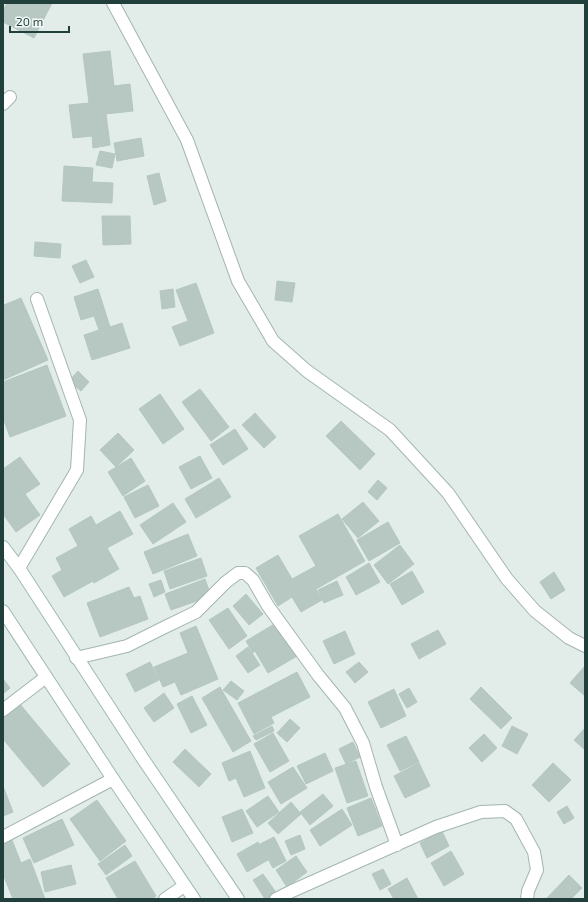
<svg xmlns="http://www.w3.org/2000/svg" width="588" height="902" viewBox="0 0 588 902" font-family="'Exo 2',sans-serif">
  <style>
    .building { fill: #b7c8c3; stroke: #b4c7c2 }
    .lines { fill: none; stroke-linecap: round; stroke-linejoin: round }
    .street-casing { stroke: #a4b5b2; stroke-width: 14 }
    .secondary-casing { stroke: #9fb9b4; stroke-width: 14 }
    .street { stroke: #fff; stroke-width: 12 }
    .secondary { stroke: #fff; stroke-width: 12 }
  </style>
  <rect width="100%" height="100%" fill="#e2edea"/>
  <path class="building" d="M7 3H52L34 38 3 22V11Z
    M110 51 114 86 130 84 133 111 106 114 110 145 93 148 92 136 73 138 69 105 89 103 83 54Z
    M141 138 144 156 117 161 114 143Z
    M100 151 115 154 112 168 96 165Z
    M64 166 93 168 92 182 113 183 112 203 62 201Z
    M159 173 166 201 154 205 147 176Z
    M102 216H130L131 244 103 245Z
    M35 242 61 244 60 258 34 256Z
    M86 260 94 277 80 283 72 266Z
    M277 281 295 283 292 302 275 300Z
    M196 283 214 333 180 346 172 327 188 321 176 290Z
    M98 289 110 327 122 323 130 348 92 360 84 335 99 330 94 316 81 320 74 297Z
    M173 289 175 307 162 309 160 291Z
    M21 298 48 360 3 380V302L4 305Z
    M47 365 66 416 10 437 3 418V382Z
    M78 371 89 382 81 391 69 381Z
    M200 389 229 427 211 441 182 402Z
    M160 394 184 429 163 444 139 409Z
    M255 413 276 437 264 448 242 425Z
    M341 421 375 454 360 470 326 436Z
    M235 429 248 449 223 465 210 445Z
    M118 433 134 450 116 467 100 450Z
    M200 456 212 478 191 489 179 467Z
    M20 457 40 484 25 494 40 515 16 532 3 514V469Z
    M131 458 145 481 123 496 108 472Z
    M219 478 231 497 196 518 185 499Z
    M378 480 387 488 377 500 368 492Z
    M148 485 159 506 135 518 124 497Z
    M363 502 379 521 358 538 342 519Z
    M173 503 186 522 153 544 140 525Z
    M120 511 133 534 107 548 119 569 94 583 93 581 64 597 52 576 62 570 56 558 78 546 69 529 91 516 96 525Z
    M338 514 365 561 316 589 322 600 301 612 292 597 278 606 256 568 278 555 292 579 316 566 299 536Z
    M388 522 400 543 369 561 357 540Z
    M188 534 197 556 153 574 144 552Z
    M400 545 414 564 388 584 374 565Z
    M201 558 207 576 170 589 164 571Z
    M369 563 380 582 356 595 346 577Z
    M412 571 424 592 402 605 390 584Z
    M554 572 565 590 551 599 540 582Z
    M205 579 211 596 171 610 165 594Z
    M161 580 165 592 154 597 149 584Z
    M337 581 343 595 324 603 318 590Z
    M129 587 134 598 140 596 148 619 100 637 87 603Z
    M246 594 263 614 249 625 233 606Z
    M228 608 247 636 229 649 209 620Z
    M276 623 297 656 268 673 255 651 253 653 246 641Z
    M196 626 218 679 181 695 175 682 163 687 154 667 188 653 180 633Z
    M438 630 446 644 419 659 411 644Z
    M345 631 355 654 334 664 323 641Z
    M248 647 260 665 248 673 236 656Z
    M150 662 159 680 135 692 126 674Z
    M359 662 368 672 355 683 346 672Z
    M584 667 585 668V696L570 683Z
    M297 672 310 697 271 717 274 723 254 734 238 703Z
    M3 679 10 688 3 694Z
    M231 681 244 691 237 700 223 690Z
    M220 687 251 741 233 752 202 698Z
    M481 687 512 718 501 729 470 699Z
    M409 688 417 702 407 708 399 694Z
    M394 689 406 716 381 728 368 702Z
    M164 693 174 708 154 722 144 708Z
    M192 696 207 725 191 733 177 704Z
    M19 703 70 764 43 787 3 739V717Z
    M290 719 300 728 287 742 277 733Z
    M272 726 274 731 256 740 253 736Z
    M512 726 528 734 517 754 502 746Z
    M585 728V750L574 740Z
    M273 733 289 761 270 772 254 744Z
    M484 734 497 748 482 762 469 748Z
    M406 736 419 762 400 771 387 745Z
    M353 742 360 757 346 764 339 749Z
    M185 749 211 774 199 787 173 762Z
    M250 751 265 788 244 797 236 778 229 781 222 763Z
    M325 753 333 771 306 784 297 766Z
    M356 761 368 796 347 803 335 768Z
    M419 763 430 786 405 798 394 776Z
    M553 763 571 780 549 802 532 785Z
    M293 767 307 788 281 804 268 782Z
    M3 786 13 812 3 816Z
    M323 794 333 806 310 825 300 812Z
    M268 796 279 812 257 827 246 811Z
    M371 798 382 826 358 836 347 808Z
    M97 800 126 841 100 861 70 819Z
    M291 802 301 814 278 834 268 823Z
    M567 806 574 818 564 824 557 812Z
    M242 809 253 833 232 842 222 817Z
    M342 809 352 825 320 846 310 830Z
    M62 819 74 845 34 863 23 838Z
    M442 831 449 846 427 858 420 843Z
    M300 835 305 849 291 855 285 841Z
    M274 837 286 861 273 868 260 844Z
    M12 840 21 863 30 859 45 899H13L3 874V844Z
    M258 842 268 860 247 872 237 854Z
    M125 845 132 856 106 875 98 864Z
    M451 851 464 874 444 886 431 863Z
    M296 856 307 872 287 887 276 870Z
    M135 861 156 896 152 899H118L106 878Z
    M71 865 76 884 45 892 41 872Z
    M383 869 391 884 380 890 372 874Z
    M263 874 277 894 269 899H265L253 880Z
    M569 875 582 888 571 899H546Z
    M407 878 418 899H394L388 889Z"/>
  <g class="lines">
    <g class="street-casing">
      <path id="street" d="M113 3 187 140 238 281 273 341 307 371 390 430 448 493 507 579 535 611 569 638 585 646
        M3 104 10 97
        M19 568 77 470 80 420 37 299
        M76 658 127 646 163 628 196 612 226 582 238 573H245L253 580 268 606 318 675 345 708 363 743 376 787 397 845
        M3 710 46 677
        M3 837 113 779
        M165 899 184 886
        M276 899 292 891 436 827 481 812 505 811 516 819 534 852 537 870 528 891 527 899"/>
    </g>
    <g class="secondary-casing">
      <path id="secondary" d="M3 547 19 568 143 759 238 899
        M3 611 113 779 194 899"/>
    </g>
    <use href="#street" class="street"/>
    <use href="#secondary" class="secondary"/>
  </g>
  <rect width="588" height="902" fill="none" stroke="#213f3b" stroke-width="8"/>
  <path d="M10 26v6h59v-6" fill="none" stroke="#213f3b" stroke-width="2"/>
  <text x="16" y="26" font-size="12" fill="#213f3b" stroke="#f2f9f7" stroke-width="3" paint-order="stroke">20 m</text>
</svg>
